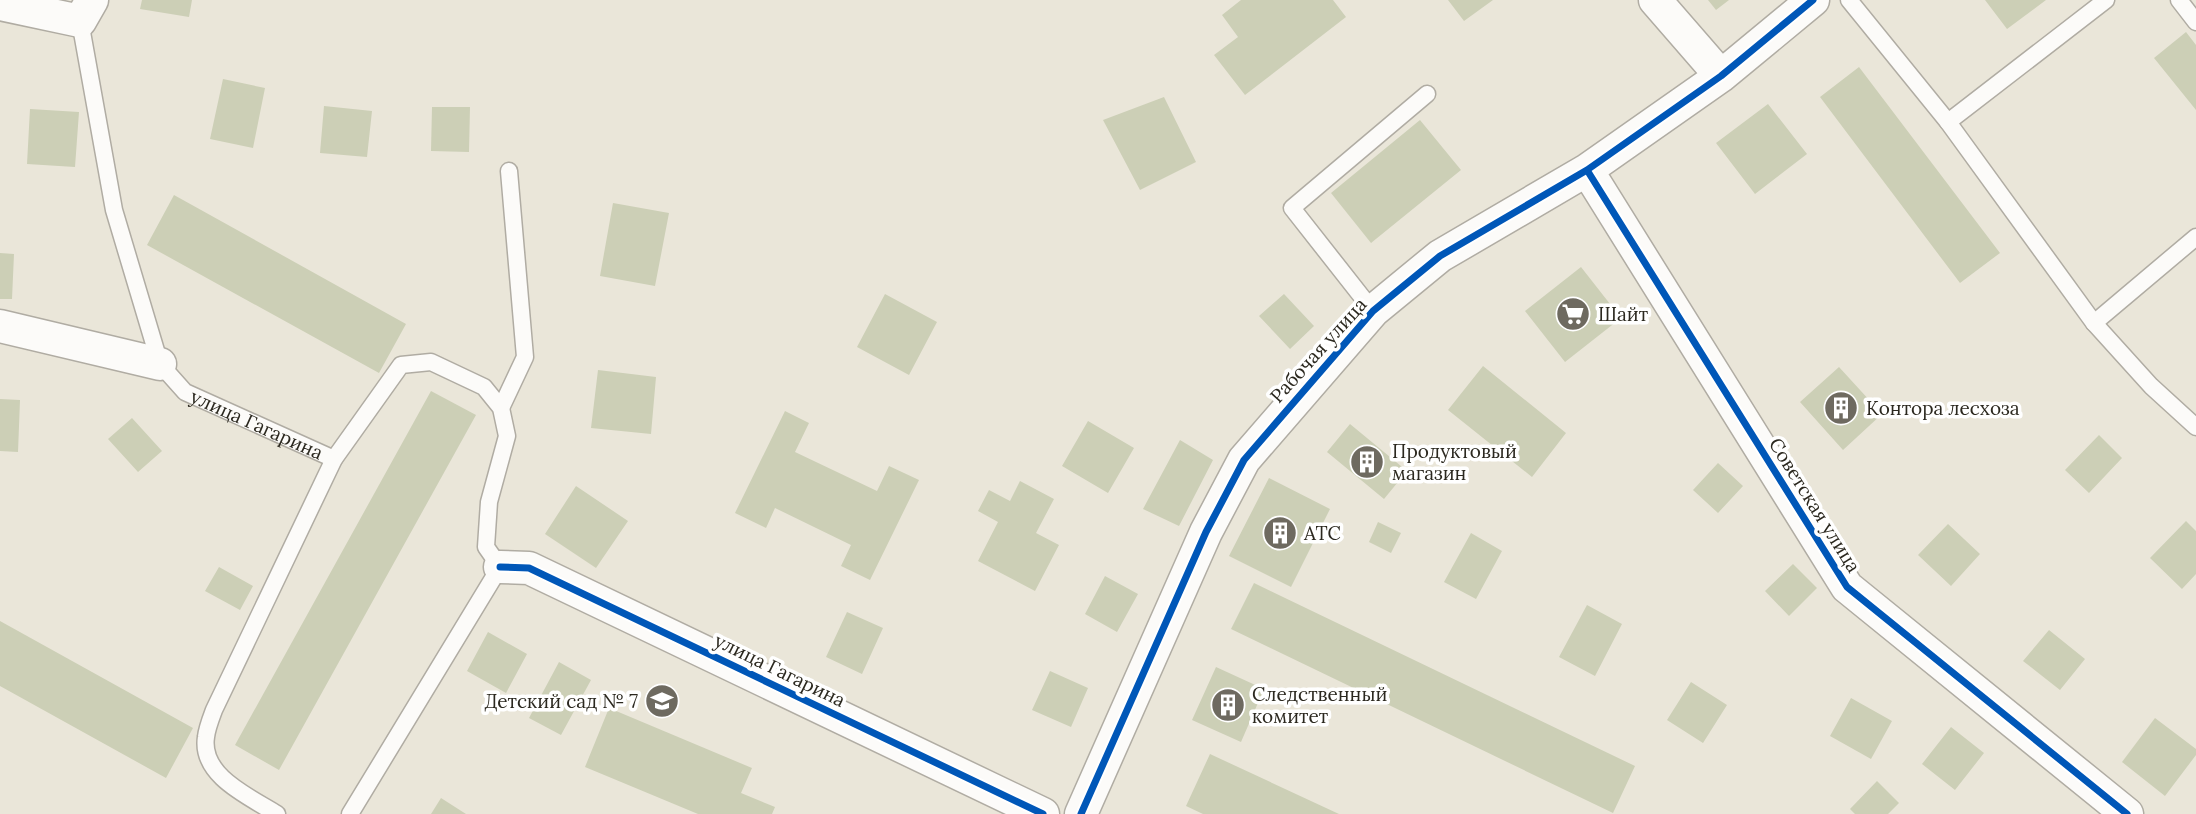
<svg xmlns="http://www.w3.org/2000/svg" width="2196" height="814" viewBox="0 0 2196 814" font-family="Lora,serif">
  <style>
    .building { fill: #cccfb6 }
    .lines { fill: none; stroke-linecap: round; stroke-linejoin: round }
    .service-casing { stroke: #b0aca3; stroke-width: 19 }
    .minor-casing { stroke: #b0aca3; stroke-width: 35 }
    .service { stroke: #fcfbf9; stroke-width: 16 }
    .minor { stroke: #fcfbf9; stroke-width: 32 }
    .cycleway-casing { stroke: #fff; stroke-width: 11 }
    .cycleway { stroke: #0057b8; stroke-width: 7 }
    .labels { text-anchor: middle; stroke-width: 7; stroke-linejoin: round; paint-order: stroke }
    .poi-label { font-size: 19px; fill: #2b281f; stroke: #fff; text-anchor: start }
    .street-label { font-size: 19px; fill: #2b281f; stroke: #fff }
  </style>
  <rect width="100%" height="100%" fill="#eae6d9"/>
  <path class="building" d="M142 0H192L189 17 140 9Z
    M1241 0H1333L1346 17 1245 95 1214 55 1238 37 1222 15Z
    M1448 0H1493L1464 21Z
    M1708 0H1729L1716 10Z
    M1985 0H2046L2007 29Z
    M2186 32 2196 45V110L2154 58Z
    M1859 67 2000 253 1960 283 1820 97Z
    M223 79 265 88 253 148 210 139Z
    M1164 97 1196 162 1140 190 1103 120Z
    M1768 104 1807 154 1755 194 1716 143Z
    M324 106 372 111 367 157 320 153Z
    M432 107H470L469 152 431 151Z
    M30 109 79 112 75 167 27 164Z
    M1420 120 1461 170 1371 243 1331 193Z
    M174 195 406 324 379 373 147 245Z
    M613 203 669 213 655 286 600 276Z
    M0 253 14 254 12 299H0Z
    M1581 267 1621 318 1565 362 1525 311Z
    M885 294 937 322 909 375 857 347Z
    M1284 294 1314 326 1290 349 1259 316Z
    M1483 366 1566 433 1532 477 1448 410Z
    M1839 367 1882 414 1843 450 1800 402Z
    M598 370 656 377 651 434 591 428Z
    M431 391 476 415 279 770 235 745Z
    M0 399 20 400 18 452 0 451Z
    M785 411 809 423 795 452 877 491 889 466 919 480 870 580 841 566 851 545 775 508 766 528 735 513Z
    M132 418 162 451 138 472 108 439Z
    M1088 421 1134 448 1108 493 1062 466Z
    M1350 424 1407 471 1384 499 1327 452Z
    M2099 435 2122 458 2089 493 2065 470Z
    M1180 440 1213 460 1179 526 1143 509Z
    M1718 463 1743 486 1718 513 1693 490Z
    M1269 478 1330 509 1291 587 1229 556Z
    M1020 481 1054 499 1036 533 1059 545 1035 591 978 561 998 522 978 511 989 490 1010 501Z
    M576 486 628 521 596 568 545 534Z
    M2186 521 2196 531V574L2182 589 2150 558Z
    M1378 522 1401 533 1391 553 1369 542Z
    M1948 524 1980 554 1951 586 1918 555Z
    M1471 533 1502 551 1476 599 1444 582Z
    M1793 564 1817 588 1789 616 1765 591Z
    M219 567 253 586 240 610 205 591Z
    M1105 576 1138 594 1117 632 1085 614Z
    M1254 583 1635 766 1613 813 1231 629Z
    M1587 605 1622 624 1595 676 1559 657Z
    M847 612 883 628 862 674 826 657Z
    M0 621 193 728 166 778 0 686Z
    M2049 630 2085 659 2060 690 2023 661Z
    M488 632 527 654 506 693 467 671Z
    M559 662 591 680 561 735 529 718Z
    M1216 667 1264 689 1241 742 1192 720Z
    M1050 671 1088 688 1071 727 1032 710Z
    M1691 682 1727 705 1703 743 1667 720Z
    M1851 698 1892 721 1871 759 1830 736Z
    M609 708 752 768 741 793 775 807 772 814H698L585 767Z
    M2155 718 2196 749V755L2165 796 2122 762Z
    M1951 727 1984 753 1955 790 1922 764Z
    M1210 754 1339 814H1203L1186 806Z
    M1877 781 1899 803 1888 814H1855L1850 809Z
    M441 798 466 814H431Z"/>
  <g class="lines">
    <g class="service-casing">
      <g id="service">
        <path d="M1849 0 1948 122 2094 323 2151 386 2196 427"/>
        <path d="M2179 0 2196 22"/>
        <path id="s1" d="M80 21 114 210 160 364 185 392 334 459"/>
        <path d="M1948 122 2106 0"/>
        <path d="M1373 311 1292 208 1427 94"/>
        <path d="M2094 323 2196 237"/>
        <path d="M501 408 525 357 509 171"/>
        <path d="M277 814C250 797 200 776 206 737 207 728 211 718 214 710L334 459 401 365 431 362 484 387 501 408 507 436 489 502 486 547 500 567 350 814"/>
      </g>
    </g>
    <g class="minor-casing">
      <path id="minor" d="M1655 0 1721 76
        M0 4 80 21 92 0
        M1587 170 1847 587 2127 814
        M0 326 160 364
        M500 567 529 568 1043 814
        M1081 814 1206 532 1244 460 1373 311 1440 256 1587 170 1721 76 1813 0"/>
    </g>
    <use href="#service" class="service"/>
    <use href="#minor" class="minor"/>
    <g class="cycleway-casing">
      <path id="cycleway" d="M1587 170 1847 587 2127 814
        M500 567 529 568 1043 814
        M1081 814 1206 532 1244 460 1373 311 1440 256 1587 170 1721 76 1813 0"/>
    </g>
    <use href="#cycleway" class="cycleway"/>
  </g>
  <defs>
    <g id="supermarket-disc" transform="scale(1.75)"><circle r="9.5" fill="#6e6a60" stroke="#fff"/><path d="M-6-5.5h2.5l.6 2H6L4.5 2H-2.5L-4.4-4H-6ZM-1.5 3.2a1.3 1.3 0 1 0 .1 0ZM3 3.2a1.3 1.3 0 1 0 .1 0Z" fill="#fff"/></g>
    <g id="building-disc" transform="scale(1.75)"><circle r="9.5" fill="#6e6a60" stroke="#fff"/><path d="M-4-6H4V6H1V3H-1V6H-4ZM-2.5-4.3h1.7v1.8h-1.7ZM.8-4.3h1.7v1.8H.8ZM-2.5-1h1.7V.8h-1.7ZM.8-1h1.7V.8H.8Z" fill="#fff"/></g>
    <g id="school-disc" transform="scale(1.75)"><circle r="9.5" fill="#6e6a60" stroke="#fff"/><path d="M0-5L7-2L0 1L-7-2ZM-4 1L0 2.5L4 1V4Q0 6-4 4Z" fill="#fff"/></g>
  </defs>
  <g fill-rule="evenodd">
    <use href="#supermarket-disc" x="1573" y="314"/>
    <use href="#building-disc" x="1841" y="408"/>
    <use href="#building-disc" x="1367" y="462"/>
    <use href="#building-disc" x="1280" y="533"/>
    <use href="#school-disc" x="662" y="701"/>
    <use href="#building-disc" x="1228" y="705"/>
  </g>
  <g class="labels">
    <g class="poi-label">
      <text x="1598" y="321">Шайт</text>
      <text x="1866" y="415">Контора лесхоза</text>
      <text x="1392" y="458">Продуктовый<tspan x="1392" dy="22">магазин</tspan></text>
      <text x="1304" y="540">АТС</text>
      <text x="1252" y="701">Следственный<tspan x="1252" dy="22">комитет</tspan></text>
      <text x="638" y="708" text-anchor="end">Детский сад № 7</text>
    </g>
    <g class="street-label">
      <text transform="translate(1318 350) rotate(-48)" y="7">Рабочая улица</text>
      <text dy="7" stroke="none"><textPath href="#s1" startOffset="469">улица Гагарина</textPath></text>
      <text transform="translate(1815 505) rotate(58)" y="7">Советская улица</text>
      <text transform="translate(780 670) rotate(26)" y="7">улица Гагарина</text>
    </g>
  </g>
</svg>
